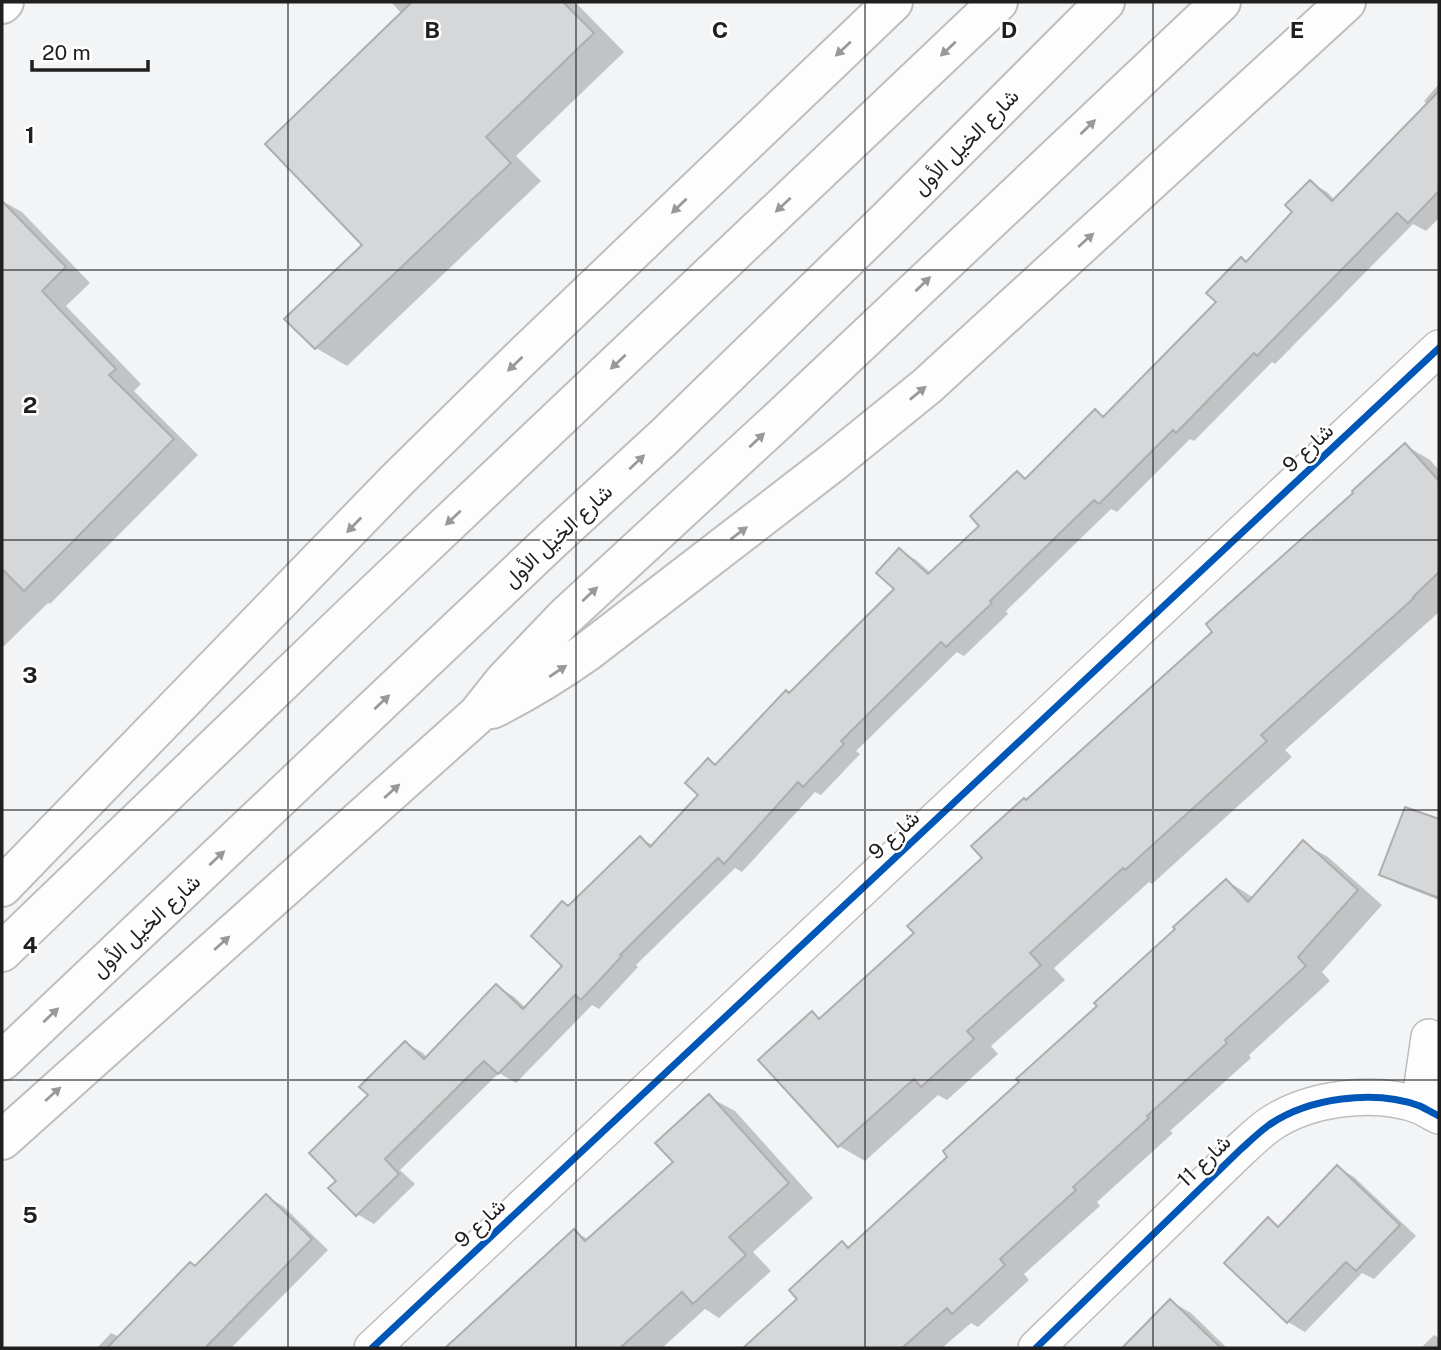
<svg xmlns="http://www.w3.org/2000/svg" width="1441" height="1350" viewBox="0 0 1441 1350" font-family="'Public Sans',Vazirmatn,sans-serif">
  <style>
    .shadow { fill: #0003 }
    .building { fill: #d6d7d8; stroke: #adaeaf; stroke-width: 2 }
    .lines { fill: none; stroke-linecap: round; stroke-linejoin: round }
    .street-casing { stroke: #bdbebf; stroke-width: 38 }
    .secondary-casing { stroke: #bdbebf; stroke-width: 42 }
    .street { stroke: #fdfdfe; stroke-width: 35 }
    .secondary { stroke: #fdfdfe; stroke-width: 38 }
    .cycleway-casing { stroke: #fff; stroke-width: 11 }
    .cycleway { stroke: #0057b8; stroke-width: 7 }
    .oneway { fill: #99999a }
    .grid { fill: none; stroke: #1f1f20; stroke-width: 2; stroke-opacity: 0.55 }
    .labels { text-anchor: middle; stroke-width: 5; stroke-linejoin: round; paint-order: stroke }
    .street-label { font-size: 21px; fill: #1f1f20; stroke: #fff }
    .grid-label { font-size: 23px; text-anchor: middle; font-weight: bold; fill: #1f1f20; stroke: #fff; stroke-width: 5; stroke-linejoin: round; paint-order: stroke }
  </style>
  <rect width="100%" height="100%" fill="#f2f4f5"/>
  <path class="shadow" d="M391 2H575L624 52 516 156 541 181 347 366 316 348 365 245 402 14Z
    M1439 84V218L1426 231 1413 224 1275 364 1272 362 1194 441 1190 439 1117 512 1111 509 1006 611 1008 614 964 656 957 652 856 751 860 754 821 795 815 792 742 872 735 868 636 965 638 967 599 1009 592 1005 516 1083 499 1073 400 1170 415 1184 374 1224 357 1214 338 1181 370 1095 406 1043 423 1053 427 1058 496 986 513 996 526 1008 565 966 569 907 640 838 654 846 701 795 709 760 717 765 896 589 899 550 916 560 931 573 981 526 1018 473 1028 479 1095 411 1105 417 1218 302 1247 263 1295 212 1310 182 1327 192 1335 200 1428 105 1424 101Z
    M2 201 22 212 90 283 66 306 141 384 134 391 198 455 50 604 48 603 2 648Z
    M1405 445 1430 460 1439 470 1438 613 1285 750 1292 757 1152 884 1149 882 1054 968 1065 980 991 1046 998 1054 947 1100 938 1095 865 1161 839 1146 761 1060 812 1013 822 1019 916 933 985 858 1027 801 1215 632Z
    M1406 809 1439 821V900L1398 884 1381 874Z
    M1303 843 1328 857 1382 905 1322 972 1330 981 1249 1055 1251 1058 1170 1131 1173 1133 1097 1202 1100 1206 1024 1274 1029 1280 978 1327 971 1323 942 1348H745L800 1299 843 1243 851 1248 950 1157 1021 1083 1227 881 1254 898Z
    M709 1097 735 1111 813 1198 753 1252 771 1271 719 1318 705 1309 662 1348H447L574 1231 589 1240 675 1162Z
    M1337 1167 1354 1177 1416 1236 1374 1279 1362 1273 1305 1332 1288 1322 1269 1220 1281 1227Z
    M266 1197 283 1206 328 1250 231 1348H97L111 1333 120 1337 196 1268Z
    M1170 1301 1191 1313 1227 1348H1125Z
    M1434 1335 1439 1338V1348H1421Z"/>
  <path class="building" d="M412 2H563L594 33 486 137 511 163 315 349 284 319 362 245 265 144Z
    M1439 91V191L1408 223 1397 213 1257 356 1254 353 1176 433 1173 430 1099 504 1094 500 990 601 992 603 946 647 941 642 841 741 844 744 803 787 798 782 724 864 718 858 620 955 622 956 581 1000 575 995 498 1074 484 1061 385 1159 399 1174 356 1216 328 1188 336 1181 309 1153 368 1095 359 1087 405 1041 424 1059 496 984 523 1009 562 966 531 936 562 901 568 906 640 836 650 847 698 795 685 783 708 758 715 765 786 690 789 693 894 589 876 573 899 548 928 574 979 526 970 516 1017 471 1025 479 1095 409 1103 417 1216 302 1206 293 1241 257 1246 262 1292 212 1285 205 1310 180 1332 201Z
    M2 201 66 267 42 291 116 369 109 375 174 439 24 591 2 569Z
    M1405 443 1439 481V572L1413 597 1414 598 1261 735 1267 741 1125 870 1123 868 1030 953 1041 965 967 1031 974 1039 921 1087 914 1079 838 1147 758 1060 812 1011 819 1019 914 933 907 926 982 858 971 846 1024 798 1026 800 1212 632 1206 624 1353 493 1352 491Z
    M1405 807 1439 819V898L1379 875Z
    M1303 840 1358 890 1298 957 1306 966 1225 1040 1227 1043 1147 1116 1149 1118 1073 1187 1076 1190 1000 1259 1005 1265 952 1314 947 1308 902 1348H743L797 1299 789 1290 842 1241 848 1248 947 1157 943 1151 1019 1082 1016 1079 1097 1006 1094 1003 1175 929 1173 927 1226 879 1248 902Z
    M709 1094 789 1183 729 1237 746 1255 693 1304 682 1292 620 1348H445L574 1229 585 1241 673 1162 655 1143Z
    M1337 1165 1400 1225 1356 1271 1346 1262 1287 1323 1224 1263 1268 1217 1278 1227Z
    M266 1194 312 1239 205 1348H107L190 1262 195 1266Z
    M1170 1299 1221 1348H1122Z"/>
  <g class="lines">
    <g class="street-casing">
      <path id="street" d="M1419 1106 1429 1037
        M372 1348 1439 348
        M1036 1348 1240 1150C1249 1142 1258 1133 1269 1125 1308 1098 1374 1089 1420 1106 1426 1109 1433 1113 1439 1116"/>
    </g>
    <g class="secondary-casing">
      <path id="secondary" d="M2 4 4 2
        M492 709C526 692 557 673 588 651L832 463 927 386 1346 2
        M2 887 397 480 517 362 893 2
        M2 952 357 610 998 2
        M2 1061 551 541 664 437 885 222 1105 2
        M2 1140 477 715 504 681 565 617 784 415 1221 2"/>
    </g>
    <use href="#street" class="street"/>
    <use href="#secondary" class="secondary"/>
    <g class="cycleway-casing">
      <path id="cycleway" d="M372 1348 1439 348
        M1036 1348 1240 1150C1249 1142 1258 1133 1269 1125 1308 1098 1374 1089 1420 1106 1426 1109 1433 1113 1439 1116"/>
    </g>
    <use href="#cycleway" class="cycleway"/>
  </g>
  <defs><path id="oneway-solid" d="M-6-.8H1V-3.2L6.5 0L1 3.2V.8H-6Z" transform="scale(1.75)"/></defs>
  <g class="oneway">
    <use href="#oneway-solid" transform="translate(843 49) rotate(137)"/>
    <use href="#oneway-solid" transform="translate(948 49) rotate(137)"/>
    <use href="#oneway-solid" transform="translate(1088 127) rotate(-44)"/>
    <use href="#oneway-solid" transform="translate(783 205) rotate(137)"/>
    <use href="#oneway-solid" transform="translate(679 206) rotate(136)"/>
    <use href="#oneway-solid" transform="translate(1086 240) rotate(-42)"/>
    <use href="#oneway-solid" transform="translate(923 284) rotate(-44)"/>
    <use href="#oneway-solid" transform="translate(618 362) rotate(137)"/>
    <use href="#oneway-solid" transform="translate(515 364) rotate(136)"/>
    <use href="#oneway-solid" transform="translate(918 393) rotate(-39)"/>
    <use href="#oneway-solid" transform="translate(757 440) rotate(-43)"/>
    <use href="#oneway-solid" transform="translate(637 462) rotate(-43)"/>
    <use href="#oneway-solid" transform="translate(453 518) rotate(137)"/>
    <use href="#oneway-solid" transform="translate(354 525) rotate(134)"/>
    <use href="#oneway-solid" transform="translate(739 533) rotate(-37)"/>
    <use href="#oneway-solid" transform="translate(590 594) rotate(-43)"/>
    <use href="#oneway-solid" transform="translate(558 671) rotate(-34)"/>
    <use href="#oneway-solid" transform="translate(382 702) rotate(-43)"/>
    <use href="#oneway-solid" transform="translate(392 791) rotate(-42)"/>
    <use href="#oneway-solid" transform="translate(217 858) rotate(-43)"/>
    <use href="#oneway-solid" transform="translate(222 943) rotate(-42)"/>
    <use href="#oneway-solid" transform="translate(51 1015) rotate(-43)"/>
    <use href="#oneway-solid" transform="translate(53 1094) rotate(-42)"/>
  </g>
  <path class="grid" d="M288 2V1348M576 2V1348M865 2V1348M1153 2V1348M2 270H1439M2 540H1439M2 810H1439M2 1080H1439"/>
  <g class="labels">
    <g class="street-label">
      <text transform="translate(966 142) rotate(-45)" y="7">شارع الخيل الأول</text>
      <text transform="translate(1308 448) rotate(-43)" y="7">شارع 9</text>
      <text transform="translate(558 536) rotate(-43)" y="7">شارع الخيل الأول</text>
      <text transform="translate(894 835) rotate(-43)" y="7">شارع 9</text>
      <text transform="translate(146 926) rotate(-43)" y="7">شارع الخيل الأول</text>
      <text transform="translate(1204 1161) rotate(-44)" y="7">شارع 11</text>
      <text transform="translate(480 1223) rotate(-43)" y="7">شارع 9</text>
    </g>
  </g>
  <g class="grid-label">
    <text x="432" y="38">B</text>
    <text x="720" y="38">C</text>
    <text x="1009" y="38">D</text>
    <text x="1297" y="38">E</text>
    <text x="30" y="143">1</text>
    <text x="30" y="413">2</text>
    <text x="30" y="683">3</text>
    <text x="30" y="953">4</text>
    <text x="30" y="1223">5</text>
  </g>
  <rect width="1441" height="1350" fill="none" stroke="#1f1f20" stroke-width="7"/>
  <path d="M32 60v10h116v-10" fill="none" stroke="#1f1f20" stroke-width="3.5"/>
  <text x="42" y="60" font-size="21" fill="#1f1f20" stroke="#ffffff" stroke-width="5" paint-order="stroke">20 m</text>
</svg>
